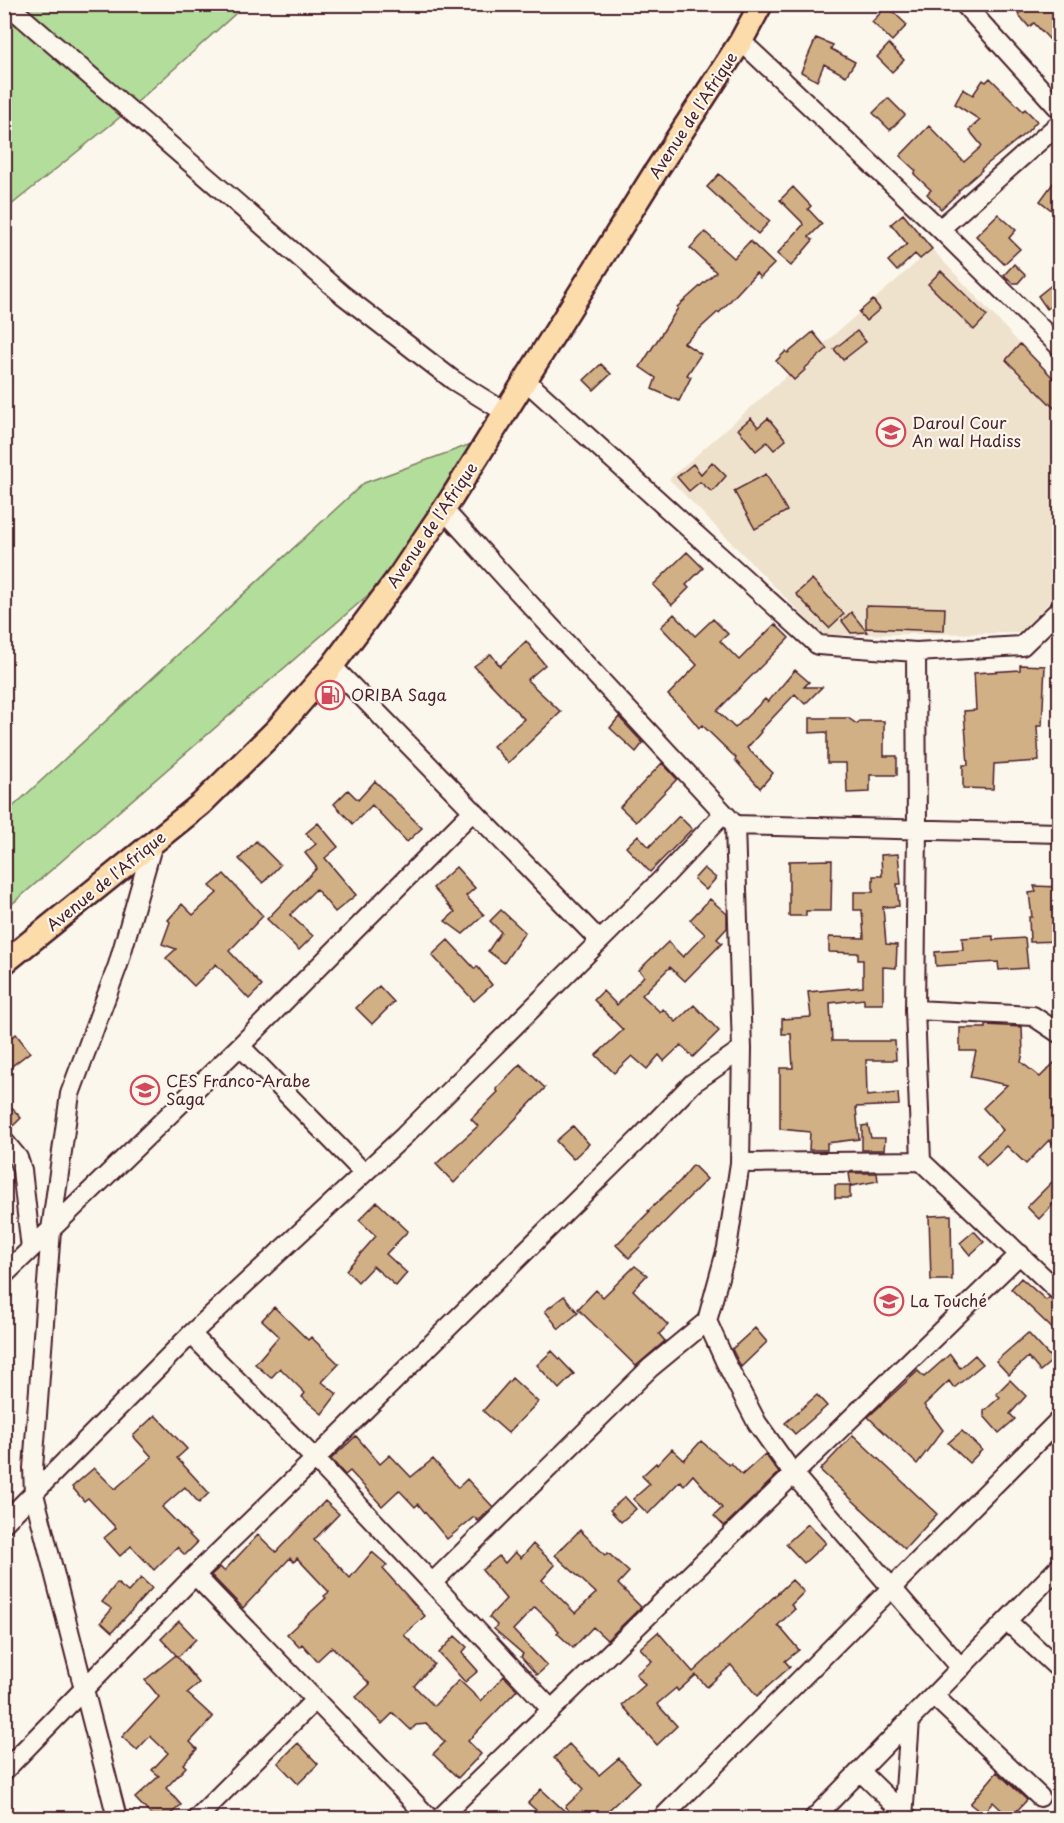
<svg xmlns="http://www.w3.org/2000/svg" width="1064" height="1823" viewBox="0 0 1064 1823" font-family="'Playpen Sans',sans-serif">
  <style>
    .built { fill: #efe2cd }
    .green { fill: #b2dd9b; stroke: #7e7e63; stroke-width: 1.5 }
    .building { fill: #d2b085; stroke: #4a1f2b; stroke-width: 1.5 }
    .lines { fill: none; stroke-linecap: round; stroke-linejoin: round }
    .minor-casing { stroke: #4a1f2b; stroke-width: 22 }
    .major-casing { stroke: #4a1f2b; stroke-width: 27 }
    .minor { stroke: #fbf7ec; stroke-width: 18 }
    .major { stroke: #fddcac; stroke-width: 22 }
    .labels { text-anchor: middle; stroke-width: 4.5; stroke-linejoin: round; paint-order: stroke }
    .street-label { font-size: 16px; fill: #4a1f2b; stroke: #fbf7ec }
    .poi-label { font-size: 16px; fill: #4a1f2b; stroke: #fbf7ec; text-anchor: start }
  </style>
  <rect width="100%" height="100%" fill="#fbf7ec"/>
  <filter id="ink" filterUnits="userSpaceOnUse"><feTurbulence type="fractalNoise" baseFrequency=".0167" numOctaves="2"/><feDisplacementMap in="SourceGraphic" scale="12" xChannelSelector="R" yChannelSelector="G"/><feConvolveMatrix kernelMatrix="1 2 1 2 8 2 1 2 1" color-interpolation-filters="sRGB"/></filter>
  <g filter="url(#ink)">
    <path class="built" d="M932 249 1059 386V592L1020 633 822 635 669 479Z"/>
    <path class="green" d="M5 5H245L124 114 5 210Z
      M496 435 389 577 5 910V814L364 483Z"/>
    <path class="building" d="M1029 4H1059V34L1051 41 1034 23 1029 27 1018 14Z
      M887 6 907 25 892 41 872 22Z
      M816 38 833 45 831 49 855 62 846 76 824 64 817 81 801 72Z
      M889 44 904 60 892 72 877 57Z
      M990 78 1023 111 1025 109 1037 121 1027 132 981 169 982 170 958 191 959 192 941 209 927 194 931 190 914 174 916 171 900 156 929 126 964 162 982 146 969 130 980 120 955 104 963 89 973 95 983 80 986 82Z
      M888 98 905 115 890 130 873 113Z
      M719 174 770 221 758 234 707 187Z
      M1059 175V216L1040 201Z
      M793 187 811 206 808 209 822 224 809 237 813 240 791 266 777 254 803 225 802 222 780 200Z
      M903 214 932 249 920 259 915 254 897 271 888 261 907 244 891 224Z
      M998 214 1016 230 1009 238 1020 249 1004 264 976 236Z
      M705 232 734 258 750 241 774 264 760 278 756 273 719 313 718 312 684 343 701 354 687 375 691 377 679 401 652 389 656 378 640 367 678 308 677 307 716 272 690 248Z
      M1014 264 1025 275 1018 283H1013L1004 275Z
      M941 271 987 316 974 330 928 284Z
      M1059 279V299L1047 309 1038 296Z
      M873 300 880 309 866 321 859 312Z
      M857 331 866 342 843 360 834 349Z
      M813 332 827 349 804 369 805 370 794 380 776 361 786 351 788 353Z
      M1020 344 1059 384V413L1006 360Z
      M601 364 611 374 594 390 584 380Z
      M751 418 758 427 768 418 786 440 774 450 767 442 756 451 738 429Z
      M712 462 726 476 712 492 700 482 689 491 677 477 693 464 701 474Z
      M766 474 787 511 755 529 734 491Z
      M687 552 703 568 686 585 689 588 672 605 653 585Z
      M812 579 844 614 829 628 796 594Z
      M866 606 945 608 944 631 866 628Z
      M851 612 867 632 851 633 842 621Z
      M674 614 695 636 713 619 728 634 720 641 739 660 775 624 789 638 717 711 735 728 765 699 768 702 795 670 809 682 804 687H822L805 704 795 694 760 731 761 732 747 748 773 773 760 788 735 760 736 758 702 725 699 728 686 712 668 695 697 665 661 627Z
      M526 641 545 665 527 680 561 712 508 763 493 746 524 719 474 666 491 654 500 666Z
      M1020 665 1045 666 1042 726H1037L1039 761 994 764 993 789 963 788V765H968L964 711 976 710 974 673 1020 670Z
      M619 717 643 743 636 752 610 728Z
      M810 718H848L857 724 860 721H884V756H897V775H870V792L847 793 846 763H827V732L810 733Z
      M662 763 677 779 636 822 620 807Z
      M375 781 422 828 407 842 372 805 353 824 334 804 348 790 358 800Z
      M679 816 692 829 650 872 626 847 638 835 649 847Z
      M318 823 338 847 325 858 356 895 335 912 316 889 290 915 313 936 299 950 267 919 317 868 305 853 316 844 306 833Z
      M256 841 280 865 263 883 239 859Z
      M898 854 901 884H897L899 906 883 907 886 944 897 945 896 968 883 967V1004H864V999L830 1003 832 1041H895L896 1060H866L867 1096 898 1093 899 1105 856 1107 859 1139 827 1143V1150H809L810 1132 780 1129V1068H793L791 1034H782V1019L811 1017 808 992 863 987V960H858V953L829 952V937L864 938 862 910H854V892H873V876H882L881 855Z
      M832 860 831 911H806V916H789V861Z
      M456 867 475 888 466 896 484 915 463 934 445 921 455 912 433 888Z
      M704 868 716 878 706 890 694 879Z
      M224 874 263 916 229 951 262 986 249 999 216 964 194 986 166 958 176 949 162 944 170 922 168 920 182 904 193 915 217 893 210 886Z
      M1034 886 1059 887V941L1030 942 1029 917H1032L1029 893 1036 892Z
      M710 899 727 914V928L717 939 722 943 685 981 670 967 642 995 660 1012 663 1009 676 1022 694 1005 719 1031 693 1057 681 1045 664 1061 659 1055 647 1069 632 1056 614 1073 596 1055 623 1030 594 1000 603 991 617 1005 644 976 639 970 668 942 683 957 705 934 690 920Z
      M501 910 525 932 504 963 488 951 501 932 490 921Z
      M993 936V940L1025 938 1028 968 999 970 998 962 936 966 935 952 963 950 962 938Z
      M448 940 475 969 477 966 492 985 474 1001 432 955Z
      M379 986 394 1002 372 1024 356 1008Z
      M986 1025 1022 1027 1023 1053 1021 1062 1040 1077 1059 1058V1150L1049 1140 1026 1164 1007 1146 986 1166 977 1155 1003 1130 983 1108 1007 1085 970 1077 976 1051H960V1028H986Z
      M16 1034 30 1052 4 1072V1043Z
      M520 1064 545 1088 454 1183 436 1164 478 1126 471 1119 498 1092 496 1089Z
      M4 1099 21 1118 8 1131 4 1130Z
      M868 1125 871 1138H885L884 1150H862V1126Z
      M573 1126 589 1144 573 1159 556 1141Z
      M693 1165 707 1179 629 1258 616 1245 649 1212 648 1211 680 1181Z
      M849 1173H877L878 1181 851 1186Z
      M1059 1175V1198L1039 1219 1027 1207Z
      M835 1185H850V1198H835Z
      M377 1202 408 1231 386 1254 407 1273 396 1286 373 1266 358 1282 346 1270 376 1236 359 1220Z
      M951 1215 952 1280H931L929 1216Z
      M974 1231 984 1242 970 1255 960 1243Z
      M635 1266 647 1275 633 1290 668 1325 659 1334 665 1341 636 1366 578 1309 596 1290 603 1297Z
      M1021 1278 1046 1300 1049 1298 1059 1304V1335L1011 1289Z
      M564 1296 578 1313 559 1329 545 1311Z
      M274 1307 308 1340 311 1337 339 1364 322 1382 337 1394 322 1414 302 1397 305 1393 280 1368 271 1378 255 1364 279 1336 262 1320Z
      M755 1328 767 1342 741 1367 732 1349Z
      M1028 1333 1053 1360 1040 1371 1028 1357 1009 1375 996 1361Z
      M552 1351 574 1374 559 1389 537 1365Z
      M950 1354 960 1368 975 1355 983 1364 954 1388 949 1381 924 1405 943 1430 917 1464 868 1417 918 1371 924 1377Z
      M512 1378 538 1402 508 1433 483 1411Z
      M1010 1380 1026 1396 1010 1414 1015 1419 999 1433 984 1416V1411L1000 1397 996 1394Z
      M817 1395 827 1406 795 1434 785 1423Z
      M155 1415 187 1449 177 1458 209 1493 199 1503 185 1487 162 1507 197 1543 185 1555 177 1547 154 1570 131 1546 120 1556 104 1538 116 1528 88 1498 84 1501 72 1487 94 1468 115 1489 152 1457 133 1436Z
      M962 1431 982 1450 969 1463 948 1443Z
      M853 1435 937 1514 905 1549 820 1470Z
      M356 1436 380 1464 390 1455 411 1477 433 1459 458 1488 467 1479 493 1507 478 1521 474 1517 447 1539 418 1504 415 1507 399 1490 382 1506 350 1471 345 1475 331 1459Z
      M701 1441 729 1465 731 1463 742 1475 765 1454 779 1473 724 1526 714 1516 722 1508 693 1475 684 1485 680 1481 648 1514 633 1499 650 1484 642 1476 656 1463 657 1465 672 1449 684 1460Z
      M625 1497 636 1509 621 1522 610 1510Z
      M325 1501 339 1514 314 1540 350 1578 372 1552 387 1565 383 1569 425 1616 404 1635 434 1664 414 1686 434 1706 459 1680 481 1701 504 1676 517 1690 468 1741 481 1754 458 1778 433 1754 445 1742 427 1724 416 1725 411 1730 393 1713 382 1724 356 1697 370 1684 348 1662 332 1647 317 1661 302 1644 299 1647 287 1634 326 1598 324 1596 329 1592 297 1558 294 1562 290 1558 243 1608 211 1575 220 1567 224 1571 258 1535 276 1552Z
      M808 1524 826 1543 804 1563 786 1544Z
      M580 1530 605 1555 608 1553 629 1572 618 1584 641 1607 607 1640 593 1627 573 1648 557 1633 559 1631 535 1607 513 1630 547 1666 537 1675 521 1657 523 1654 494 1629 497 1625 489 1617 506 1599 482 1570 499 1556 505 1563 515 1552 521 1558 533 1544 555 1565 542 1580 575 1613 596 1593 555 1555Z
      M141 1578 152 1588 112 1632 101 1622 112 1609 102 1602 117 1583 128 1592Z
      M792 1580 804 1592 791 1605 795 1609 778 1625 799 1650 785 1661 790 1667 757 1696 731 1665 707 1687 696 1675 678 1691 676 1688 657 1704 677 1726 657 1745 622 1705 645 1685 636 1674 652 1661 640 1648 658 1632 693 1672Z
      M179 1621 196 1639 178 1657 161 1639Z
      M455 1636 467 1647 462 1653 478 1671 465 1682 439 1653Z
      M176 1655 199 1683 187 1693 213 1717 190 1742 197 1749 183 1764 186 1767 166 1788 181 1805 166 1818H154L135 1798 159 1776 152 1770 168 1753 150 1736 137 1750 122 1737 159 1697 145 1680Z
      M298 1743 318 1764 298 1784 278 1763Z
      M569 1744 599 1775 619 1758 639 1782 600 1818H577L565 1807 584 1789 554 1758Z
      M997 1772 1027 1800 1010 1818 993 1802 983 1814 970 1804Z
      M541 1789 572 1818H545L528 1803Z"/>
    <g class="lines">
      <g class="minor-casing">
        <path id="minor" d="M7 4 343 295 453 380 505 412
          M964 4 1060 110
          M741 41 940 229 1060 347
          M940 229 1060 123
          M525 380 818 645 916 652 1022 646 1060 609
          M916 652 917 828 915 1010 921 1161
          M332 666 599 940
          M735 825 1060 833
          M915 1010 1033 1016 1060 1034
          M240 1046 364 1173
          M4 1141 18 1158 22 1170 31 1249
          M740 1163 921 1161 1060 1293
          M4 1275 240 1046 473 811
          M707 1321 725 1361 757 1423 794 1475 961 1668
          M191 1334 315 1459 551 1709
          M4 1523 191 1334 404 1136 662 879 724 813
          M195 1575 429 1818
          M432 1583 650 1368 707 1321 727 1248 740 1163 742 1049 735 825 512 585 444 510
          M1007 1621 1060 1670
          M934 1696 1040 1797
          M4 1771 195 1575 315 1459 640 1138 693 1083 742 1049
          M860 1771 908 1818
          M117 1818 34 1494 33 1468 51 1230 70 1094 118 965 153 843
          M197 1818 315 1700
          M440 1818 1020 1254
          M662 1818 1060 1419
          M814 1818 1060 1566
          M903 1818 910 1720"/>
      </g>
      <g class="major-casing">
        <path id="major" d="M4 963 201 804 278 728 332 666 400 575 451 499 656 171 741 41 761 4"/>
      </g>
      <use href="#minor" class="minor"/>
      <use href="#major" class="major"/>
    </g>
  </g>
  <defs>
    <g id="school-ring" transform="scale(1.5)"><circle r="9.5" fill="#fbf7ec" stroke="#d1495b" stroke-width="1.5"/><path d="M0-5L7-2L0 1L-7-2ZM-4 1L0 2.5L4 1V4Q0 6-4 4Z" fill="#d1495b"/></g>
    <g id="fuel-ring" transform="scale(1.5)"><circle r="9.5" fill="#fbf7ec" stroke="#d1495b" stroke-width="1.5"/><path d="M-5.5-6h7V0h2V4h1.3V-2.5L3-4.5l.8-.8L6-3V5H2.5V1h-1V6h-7ZM-4.2-4.7v3.2H.2V-4.7Z" fill="#d1495b"/></g>
  </defs>
  <g fill-rule="evenodd">
    <use href="#school-ring" x="891" y="432"/>
    <use href="#fuel-ring" x="330" y="695"/>
    <use href="#school-ring" x="145" y="1090"/>
    <use href="#school-ring" x="889" y="1301"/>
  </g>
  <g class="labels">
    <g class="street-label">
      <text transform="translate(693 115) rotate(-57)" y="6">Avenue de l'Afrique</text>
      <text transform="translate(432 525) rotate(-56)" y="6">Avenue de l'Afrique</text>
      <text transform="translate(106 881) rotate(-39)" y="6">Avenue de l'Afrique</text>
    </g>
    <g class="poi-label">
      <text x="912" y="429">Daroul Cour<tspan x="912" dy="18">An wal Hadiss</tspan></text>
      <text x="351" y="701">ORIBA Saga</text>
      <text x="166" y="1087">CES Franco-Arabe<tspan x="166" dy="18">Saga</tspan></text>
      <text x="910" y="1307">La Touché</text>
    </g>
  </g>
  <rect width="1064" height="1823" fill="none" stroke="#fbf7ec" stroke-width="24"/>
  <rect x="12" y="12" width="1040" height="1799" fill="none" stroke="#4a1f2b" stroke-width="2" filter="url(#ink)"/>
</svg>
